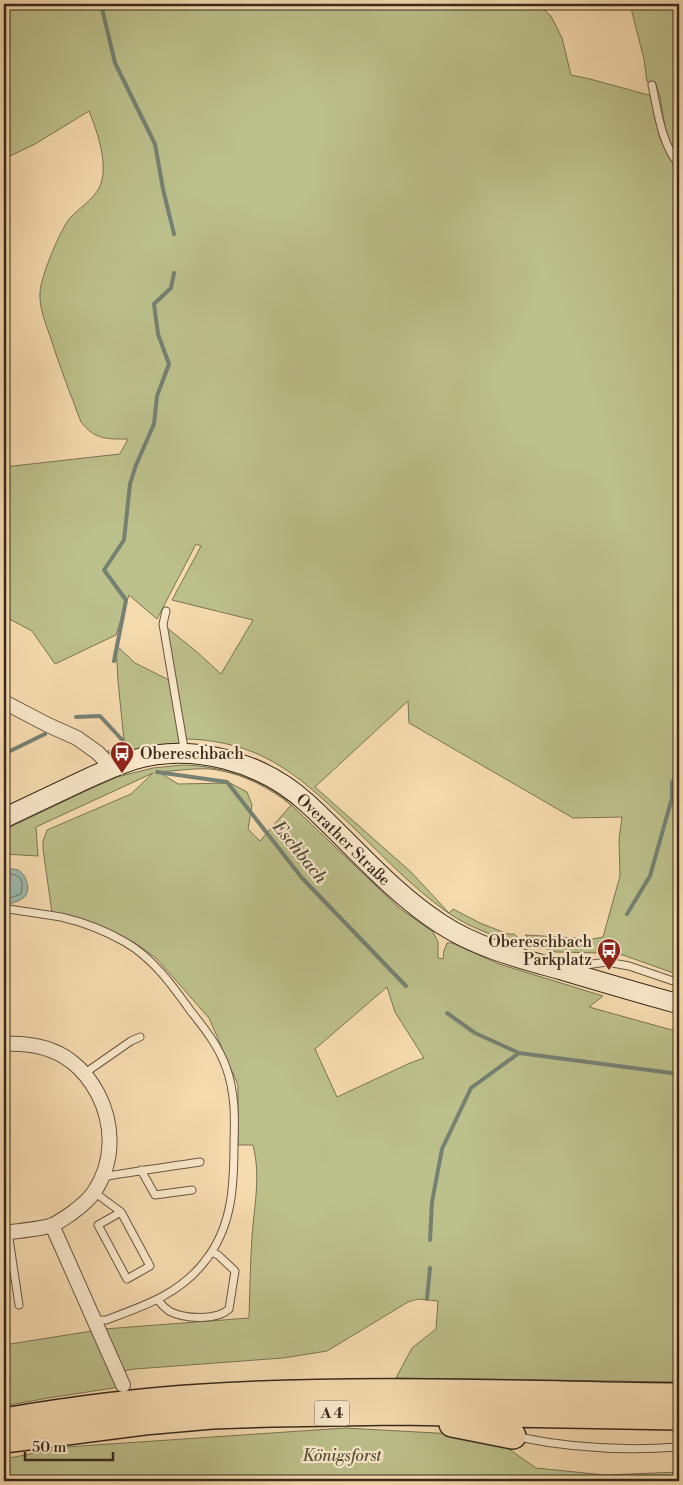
<svg xmlns="http://www.w3.org/2000/svg" width="683" height="1485" viewBox="0 0 683 1485" font-family="'Libre Bodoni',serif">
  <style>
    .green { fill: #bcc08b; stroke: #7a7454; fill-rule: evenodd }
    .water { fill: #9dbbac; stroke: #758173 }
    .lines { fill: none; stroke-linecap: round; stroke-linejoin: round }
    .shore { stroke: #6a7264; stroke-width: 1 }
    .stream { stroke: #758173; stroke-width: 4 }
    .lane-casing { stroke: #685642; stroke-width: 9 }
    .street-casing { stroke: #685642; stroke-width: 16 }
    .secondary-casing { stroke: #38291d; stroke-width: 21 }
    .highway-casing { stroke: #38291d; stroke-width: 28 }
    .lane { stroke: #f9e8cb; stroke-width: 7 }
    .street { stroke: #f9e8cb; stroke-width: 14 }
    .secondary { stroke: #f9e8cb; stroke-width: 19 }
    .highway { stroke: #f6dbaf; stroke-width: 25 }
    .labels { text-anchor: middle; stroke-width: 4.5; stroke-linejoin: round; paint-order: stroke }
    .shield { fill: #f9e8cb; stroke: #726251; stroke-width: 1 }
    .shield-label { font-size: 15px; font-weight: bold; fill: #38291d }
    .poi-label { font-size: 16px; fill: #38291d; stroke: #f9e8cb; text-anchor: start }
    .street-label { font-size: 16px; fill: #38291d; stroke: #f9e8cb }
    .park-label { font-size: 16px; font-style: italic; fill: #594f38; stroke: #f9e8cb }
    .water-label { font-size: 18px; font-style: italic; fill: #514e41; stroke: #f9e8cb }
  </style>
  <rect width="100%" height="100%" fill="#f6dbaf"/>
  <filter id="stains"><feTurbulence type="fractalNoise" baseFrequency=".004" numOctaves="4"/><feColorMatrix values="0 0 0 0 .2 0 0 0 0 .09 0 0 0 0 .02 0 0 0 .5 -.17"/></filter>
  <radialGradient id="worn" r=".72"><stop offset=".6" stop-color="#630" stop-opacity="0"/><stop offset="1" stop-color="#630" stop-opacity=".3"/></radialGradient>
  <path class="green" d="M4 4H537L551 16 562 38 571 75 590 79 652 96 660 139 668 155 679 171V975L623 955 602 953 556 952 544 948 525 935 593 939 603 937 620 876 619 840 622 817 573 818 409 723 408 701 315 787 412 873 449 913 453 909 480 923 508 934H514L531 949C503 938 472 930 447 912 406 883 372 844 335 810 313 790 290 769 262 756 239 745 210 739 185 739L166 627 197 652 221 674 253 620 172 600 201 546 196 544 157 619 129 595 116 635 55 664 32 631 4 616V467L120 454 128 439C107 439 95 440 81 422 70 393 59 365 50 336 45 322 39 307 40 292 41 276 60 230 70 218 79 208 93 200 99 188 110 167 97 131 89 111L35 144 4 159Z
    M630 4H679V159L667 139 660 97 655 82H647L644 59Z
    M116 645 135 663 169 680 180 741 179 745 119 756 106 752 126 743 124 741 118 681Z
    M183 765C220 766 255 777 285 799L399 908 433 932 438 942V958L443 959 444 951 447 943H452L499 964 603 996 589 1007 679 1032V1382L396 1378 412 1348 436 1329 438 1301 418 1299 408 1302 327 1351 283 1358 135 1369 122 1371 104 1329 249 1318C250 1291 250 1264 252 1237 254 1207 261 1176 253 1145H238V1085L209 1018 156 958 135 943 93 923 69 915 52 913 43 849V841L47 830 131 794 153 773 36 827 38 856 4 854V830L90 789 117 777 153 768ZM193 769C201 769 209 768 217 770 243 774 270 788 291 805L260 841 248 829 252 805 247 792 230 783 178 784 159 772ZM387 987 395 1012 424 1058 410 1063 337 1097 315 1049Z
    M92 1331 120 1387 48 1398 4 1406V1345Z
    M345 1428 490 1436 536 1468 605 1475 679 1472V1481H4V1459L66 1447Z"/>
  <path class="water" d="M6 868C9 869 15 869 18 870 27 875 32 892 23 898 18 902 10 903 4 906V869Z"/>
  <g class="lines">
    <path class="shore" d="M4 873C19 874 25 878 21 894L4 900"/>
    <path class="stream" d="M101 4 115 63 155 144 163 189 174 234
      M114 661 126 600 104 570 124 540 130 484 136 465 154 424 157 396 169 364 158 334 154 304 171 288 174 273
      M76 717 100 716 126 744
      M4 754 45 734
      M157 772 227 782 302 878 406 986
      M627 914 650 876 672 798V783L679 771
      M447 1013 475 1033 519 1053 679 1074
      M430 1240 432 1202 442 1149 471 1088 519 1053
      M427 1299 430 1268"/>
    <g class="lane-casing">
      <path id="lane" d="M652 85C658 113 661 142 679 165
        M166 611 163 624 185 754
        M4 911 9 909C26 912 44 914 61 917 83 922 106 931 125 942 153 958 172 985 190 1010 204 1028 218 1045 226 1067 235 1092 235 1116 234 1142 234 1184 233 1226 205 1261 180 1294 144 1306 106 1320H99L93 1316
        M571 967 607 962 629 966 679 983
        M85 1073 131 1041 140 1037
        M141 1170 155 1195 192 1190
        M102 1177C135 1171 168 1167 200 1162
        M94 1192 121 1212 150 1266 127 1279 98 1225 121 1212
        M8 1232 19 1305
        M158 1300C161 1304 165 1308 169 1311 184 1319 216 1321 229 1309L235 1271 218 1255 212 1252
        M518 1437C571 1448 625 1451 679 1447"/>
    </g>
    <g class="street-casing">
      <path id="street" d="M4 702 48 725 77 738 98 753 112 768
        M4 1044C27 1043 53 1047 72 1062 84 1071 91 1081 98 1094 114 1125 114 1163 94 1192 89 1200 80 1207 72 1213 66 1217 59 1222 53 1225 42 1229 16 1231 4 1233
        M52 1225 123 1385"/>
    </g>
    <g class="secondary-casing">
      <g id="secondary">
        <path id="s1" d="M4 818C29 806 55 794 80 782 97 774 115 766 133 760 193 742 262 762 307 803 351 843 390 891 441 924 476 947 518 958 558 969 598 981 639 993 679 1004"/>
      </g>
    </g>
    <g class="highway-casing">
      <path id="highway" d="M4 1421C69 1410 136 1401 203 1397 361 1387 521 1394 679 1396
        M452 1424 513 1436
        M4 1440 144 1422 212 1416 272 1414 398 1412 679 1417"/>
    </g>
    <use href="#lane" class="lane"/>
    <use href="#street" class="street"/>
    <use href="#secondary" class="secondary"/>
    <use href="#highway" class="highway"/>
  </g>
  <defs>
    <g id="bus-pin" transform="scale(1.25)"><path d="M0 17L-7.5 6A9.5 9.5 0 1 1 7.5 6Z" fill="#8f2418" stroke="#f9e8cb"/><path d="M-5-6H5V4H4V6H2V4H-2V6H-4V4H-5ZM-3.5-4V0h7V-4ZM-3.5 1.2v1.5H-2V1.2ZM2 1.2v1.5H3.5V1.2Z" fill="#fff"/></g>
  </defs>
  <g fill-rule="evenodd">
    <use href="#bus-pin" x="122" y="753"/>
    <use href="#bus-pin" x="609" y="950"/>
  </g>
  <g class="labels">
    <rect class="shield" x="314.5" y="1400.5" width="35" height="25" rx="4"/>
    <g class="shield-label">
      <text x="332" y="1418">A 4</text>
    </g>
    <g class="poi-label">
      <text x="140" y="759">Obereschbach</text>
      <text x="592" y="947" text-anchor="end">Obereschbach<tspan x="592" dy="18">Parkplatz</tspan></text>
    </g>
    <g class="street-label">
      <text dy="6" stroke="none"><textPath href="#s1" startOffset="380">Overather Straße</textPath></text>
    </g>
    <g class="park-label">
      <text x="342" y="1461">Königsforst</text>
    </g>
    <g class="water-label">
      <text transform="translate(300 852) rotate(51)" y="6">Eschbach</text>
    </g>
  </g>
  <rect width="683" height="1485" fill="none" stroke="#f6dbaf" stroke-width="20"/>
  <rect x="5" y="5" width="673" height="1475" fill="none" stroke="#38291d" stroke-width="2.5"/>
  <rect x="10" y="10" width="663" height="1465" fill="none" stroke="#38291d"/>
  <path d="M25 1452v8h88v-8" fill="none" stroke="#38291d" stroke-width="2.5"/>
  <text x="32" y="1452" font-size="15" fill="#38291d" stroke="#f9e8cb" stroke-width="4" paint-order="stroke">50 m</text>
  <rect width="100%" height="100%" filter="url(#stains)"/>
  <rect width="100%" height="100%" fill="url(#worn)"/>
</svg>
